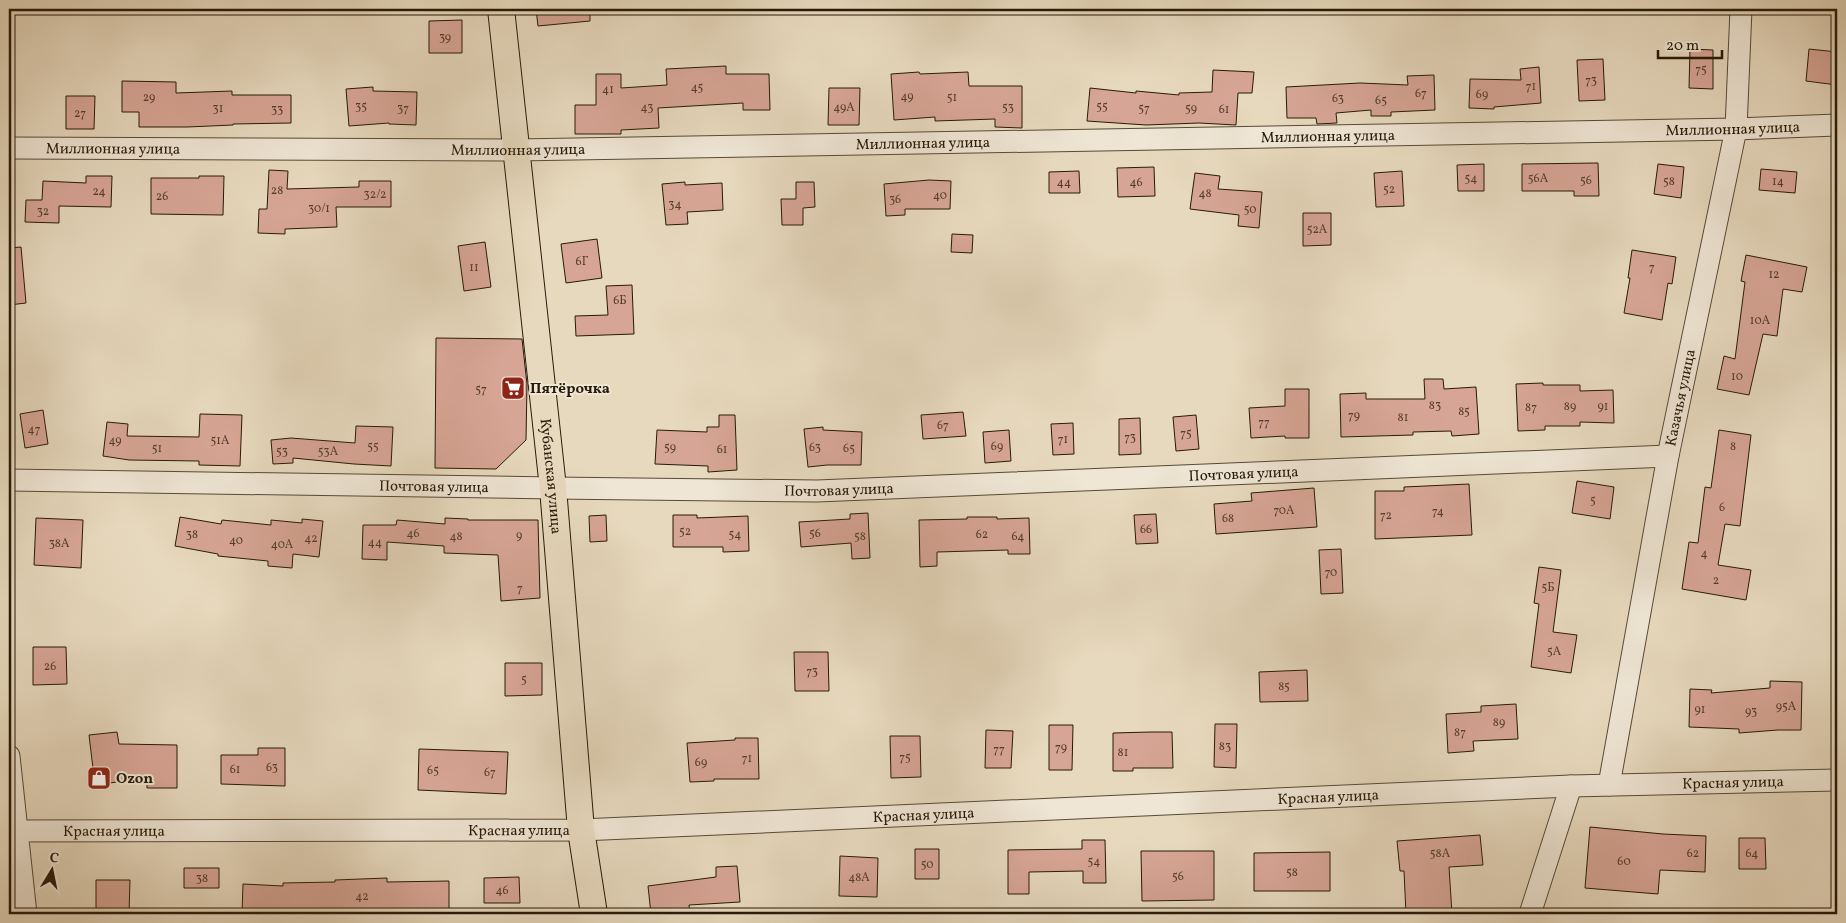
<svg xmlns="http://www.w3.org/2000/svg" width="1846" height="923" viewBox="0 0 1846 923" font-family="Vollkorn,serif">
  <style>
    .building { fill: #d7a595; stroke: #271a09 }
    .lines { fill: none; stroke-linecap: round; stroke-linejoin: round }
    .minor-casing { stroke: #574a36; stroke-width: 23 }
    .major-casing { stroke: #271a09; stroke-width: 28 }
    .minor { stroke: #efe6d5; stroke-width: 21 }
    .major { stroke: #e7d9be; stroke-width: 26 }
    .labels { text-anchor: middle; stroke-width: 4; stroke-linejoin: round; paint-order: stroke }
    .number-label { font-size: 12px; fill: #533d2c }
    .street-label { font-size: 15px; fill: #271a09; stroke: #efe6d5 }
    .poi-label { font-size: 15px; font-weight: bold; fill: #271a09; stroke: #efe6d5; text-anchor: start }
  </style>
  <rect width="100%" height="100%" fill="#e7d9be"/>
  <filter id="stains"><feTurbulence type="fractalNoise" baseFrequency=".004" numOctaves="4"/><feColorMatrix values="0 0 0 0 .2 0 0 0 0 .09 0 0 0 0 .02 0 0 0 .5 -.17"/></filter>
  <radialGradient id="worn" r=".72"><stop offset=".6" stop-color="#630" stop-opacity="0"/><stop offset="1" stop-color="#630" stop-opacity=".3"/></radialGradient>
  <path class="building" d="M536 9H590V21L538 26Z
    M462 20V53H429V21Z
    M1690 49 1713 50V89L1689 88Z
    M1809 49 1837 52V85L1806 81Z
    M1603 59 1605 100 1579 101 1577 60Z
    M726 66V74H769L770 110H743V103L658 108 659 128 621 130V134H575V105H596V74H621V88L667 85 666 69Z
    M1539 67 1541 103 1494 107V109L1469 108 1470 79 1521 80 1520 69Z
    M1213 70 1254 72 1252 93H1238L1236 125 1199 123 1146 125 1087 121 1090 88 1136 93V91L1179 95V93L1212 92Z
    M919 72 920 74 968 72 969 86H1022V128L995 127V119L935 121V117L894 120 891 74Z
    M1434 75 1435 110 1391 112V116H1371V110L1336 113 1337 123 1317 124 1316 118H1287L1286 87 1360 83 1408 85 1407 76Z
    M122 81 176 82V93L232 91V95H291V123L233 124V125L187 127H139V112H122Z
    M373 87V91L417 92 416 125 389 124V123L349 126 346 89Z
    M829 88H860L859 125H828Z
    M66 96H95L94 129H66Z
    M1598 163 1599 196H1574V191H1522V164Z
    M1484 164V191H1458L1457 165Z
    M1658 164 1684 167 1681 198 1654 194Z
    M1154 167 1155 196 1118 197 1117 168Z
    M1761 169 1797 172 1795 193 1759 190Z
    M269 170 288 171 287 189 359 187V181H391V207H336L337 227 285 229V234L258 233 259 209H267Z
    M1079 171 1080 193H1049V172Z
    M1402 171 1404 206 1376 207 1374 173Z
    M1195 173 1220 176 1218 189 1262 192 1259 228 1238 226 1239 215 1190 209Z
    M86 176H112L111 207 59 206V223L25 222 26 200H42L43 181 86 183Z
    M199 176H224L223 215 151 214V178H199Z
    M929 180 951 181 950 209H905V215L886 216 884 184Z
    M685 182V185L722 183 723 210 687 212 688 224 666 225 662 184Z
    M796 182H814L815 207 803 208V225H782L781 199H796Z
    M1303 213H1331V245L1303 246Z
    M952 234 973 235 972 253 951 252Z
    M597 239 602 278 566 283 561 244Z
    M485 242 491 287 464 291 458 246Z
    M21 247 26 303 9 305V248Z
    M1632 250 1676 257 1672 284 1668 283 1662 320 1624 313 1630 278H1628Z
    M1746 255 1807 267 1802 292 1783 289 1777 336 1763 334 1749 395 1717 389 1724 356 1735 359 1745 282 1741 281Z
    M632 285 634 334 576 336 575 316 608 315 606 286Z
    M436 338 522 339 527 384 526 440 496 469 435 468Z
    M1424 379H1443L1444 389 1476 387 1479 434 1452 436 1451 431 1413 432V435L1341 437 1340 394 1366 393V399H1425Z
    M1543 383V385H1580V391L1613 390 1614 423 1580 422V426H1545V430L1518 431 1516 384Z
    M1285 389H1309V438H1285V436L1251 438 1249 408 1285 406Z
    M43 410 48 444 25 448 20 414Z
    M963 412 966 436 923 439 921 415Z
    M200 414 242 415 240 466 199 465V461L129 460 103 456 107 422 128 424 127 436 199 437Z
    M719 415H735L737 470 708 472V466L655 464 657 430 707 432V427H719Z
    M1196 415 1199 449 1176 451 1173 417Z
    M1140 418 1141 454 1119 455V419Z
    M1073 423 1074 454 1053 455 1051 424Z
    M356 426 393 427 391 466 354 464 293 458V463L273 464 271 440 291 438 355 443Z
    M823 427V430L862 432 861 465H827L808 467 804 429Z
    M1009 430 1011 461 985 463 983 432Z
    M1719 430 1751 435 1740 526 1725 524 1718 565 1751 570 1746 600 1682 589 1689 542 1698 543 1705 487 1711 488Z
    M1577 481 1614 487 1610 519 1572 513Z
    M1469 484 1472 535 1375 539V491H1404V487Z
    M1314 488 1317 527 1216 534 1214 504 1252 501 1251 493Z
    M868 513 870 558 852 559 851 543 801 547 799 522 850 519V514Z
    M1156 514 1158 543 1136 544 1134 515Z
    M606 515 607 541 590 542 589 516Z
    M673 515H697V518L748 516 749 551 723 552V547H673Z
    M180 517 221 524 222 520 271 525V520L302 523V519L323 521 319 557 293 554 292 568 268 566V561L218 556V554L175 546Z
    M967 517H997V519L1029 518 1030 554H1008V550L937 552V566L920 567 919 520 967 519Z
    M36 518 83 520 81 568 34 565Z
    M445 518 468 519V520H538L540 598 501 601 498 555 444 553V546L387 542V560L362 559 363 525H396L397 520 445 524Z
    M1341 549 1343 593 1321 594 1319 550Z
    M1539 567 1561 570 1553 632 1577 635 1571 673 1531 667 1539 604 1534 603Z
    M33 647H66L67 684 33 685Z
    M794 652H828L829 691H795Z
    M505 663H542V695L505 696Z
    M1307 670 1308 701 1260 702 1259 672Z
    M1770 681 1802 682 1801 730H1778L1739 733V729L1689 727 1690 689 1712 690 1711 693 1770 688Z
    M1516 704 1518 739 1473 741 1474 751 1448 753 1446 714 1481 712V706Z
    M1215 724H1237L1236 768 1214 767Z
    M1049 725H1073L1072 770H1049Z
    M986 730 1013 731 1011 768H985Z
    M117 732 119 744 177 745V788H147V778L95 785 89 735Z
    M1151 732H1172L1173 768H1133V771H1113V733Z
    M890 736H920L921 777 891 778Z
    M735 738H758L759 779H714V781L690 782 687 743 735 740Z
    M258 748H285V786L221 784V755H258Z
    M419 749 508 752 506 794 418 790Z
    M1590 827 1663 834 1706 836 1705 872 1660 870 1658 894 1585 888Z
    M1480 835 1483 865 1449 867 1452 914H1406L1404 871H1400L1397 841Z
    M1739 838H1765L1766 869H1739Z
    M1082 840H1105L1106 883H1083V871L1029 872V894H1008V850L1082 849Z
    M915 849H939V879H915Z
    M1141 851H1214V900L1142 901Z
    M1330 852V891H1254V853Z
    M840 856 878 858 877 897 839 896Z
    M737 866 740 902 689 905 690 914H651L648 886 716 877V867Z
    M184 868H219V888H184Z
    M519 877 520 903H484V878Z
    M387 878V882L449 881V914H412V912L242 914 243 884 283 886V883L335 882V880Z
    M96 880H130L129 914H96Z
    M9 887H10L13 914H9Z"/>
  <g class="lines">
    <g class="minor-casing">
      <g id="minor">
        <path id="s1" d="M9 148 516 150 1736 129 1837 125"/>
        <path id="s2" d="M9 480 553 488 817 491 1668 456"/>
        <path d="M9 756 26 914"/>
        <path id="s3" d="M1609 785 1668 456 1736 129 1741 9"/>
        <path id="s4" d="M9 831 581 830 1571 786 1837 780"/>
        <path d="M1530 914 1571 786"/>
      </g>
    </g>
    <g class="major-casing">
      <g id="major">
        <path id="s5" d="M501 9 553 488 581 830 594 914"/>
      </g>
    </g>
    <use href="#minor" class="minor"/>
    <use href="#major" class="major"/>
  </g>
  <defs>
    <g id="supermarket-square" transform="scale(1.25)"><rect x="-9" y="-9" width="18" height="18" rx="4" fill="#8f2418" stroke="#efe6d5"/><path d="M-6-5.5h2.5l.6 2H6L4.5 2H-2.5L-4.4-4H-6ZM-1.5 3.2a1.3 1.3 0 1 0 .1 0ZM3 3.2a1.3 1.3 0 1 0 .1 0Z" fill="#fff"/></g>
    <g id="shop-square" transform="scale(1.25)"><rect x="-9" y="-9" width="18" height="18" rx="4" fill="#8f2418" stroke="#efe6d5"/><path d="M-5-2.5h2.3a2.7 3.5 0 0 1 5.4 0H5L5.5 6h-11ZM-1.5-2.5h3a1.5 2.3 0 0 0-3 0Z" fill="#fff"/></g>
  </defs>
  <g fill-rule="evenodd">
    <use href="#supermarket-square" x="513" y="388"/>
    <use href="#shop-square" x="99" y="778"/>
  </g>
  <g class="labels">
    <g class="number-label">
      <text x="445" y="41">39</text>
      <text x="1701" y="73">75</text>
      <text x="1591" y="84">73</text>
      <text x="1531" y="90">71</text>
      <text x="697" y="91">45</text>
      <text x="608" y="93">41</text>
      <text x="1421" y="97">67</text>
      <text x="1482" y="98">69</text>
      <text x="907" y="100">49</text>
      <text x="149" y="101">29</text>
      <text x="952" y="101">51</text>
      <text x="1338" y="102">63</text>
      <text x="1381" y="104">65</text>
      <text x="361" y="110">35</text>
      <text x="1102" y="110">55</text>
      <text x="647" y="111">43</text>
      <text x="844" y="111">49А</text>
      <text x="1008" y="111">53</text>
      <text x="218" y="112">31</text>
      <text x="403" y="112">37</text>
      <text x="1144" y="112">57</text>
      <text x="1191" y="112">59</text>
      <text x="277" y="113">33</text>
      <text x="1224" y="113">61</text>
      <text x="80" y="117">27</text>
      <text x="1471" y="182">54</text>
      <text x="1538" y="182">56А</text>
      <text x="1586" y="184">56</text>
      <text x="1669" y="185">58</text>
      <text x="1778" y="185">14</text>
      <text x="1064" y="186">44</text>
      <text x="1136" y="186">46</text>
      <text x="1389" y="193">52</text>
      <text x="277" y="194">28</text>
      <text x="99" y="195">24</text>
      <text x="1205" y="197">48</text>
      <text x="375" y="198">32/2</text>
      <text x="940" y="199">40</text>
      <text x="162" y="200">26</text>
      <text x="895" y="203">36</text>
      <text x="675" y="208">34</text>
      <text x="319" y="212">30/1</text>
      <text x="1250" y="213">50</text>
      <text x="43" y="215">32</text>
      <text x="1317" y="233">52А</text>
      <text x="582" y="265">6Г</text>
      <text x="474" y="271">11</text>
      <text x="1652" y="271">7</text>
      <text x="1774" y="278">12</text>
      <text x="620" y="304">6Б</text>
      <text x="1760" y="324">10А</text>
      <text x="1737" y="380">10</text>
      <text x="481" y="393">57</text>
      <text x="1435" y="409">83</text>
      <text x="1570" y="410">89</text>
      <text x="1603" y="410">91</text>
      <text x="1531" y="411">87</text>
      <text x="1464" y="415">85</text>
      <text x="1354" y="419">79</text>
      <text x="1403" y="421">81</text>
      <text x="1264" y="426">77</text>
      <text x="943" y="429">67</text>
      <text x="34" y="433">47</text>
      <text x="1186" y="437">75</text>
      <text x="1130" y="441">73</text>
      <text x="1063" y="443">71</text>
      <text x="115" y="444">49</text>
      <text x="220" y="444">51А</text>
      <text x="373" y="450">55</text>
      <text x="997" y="450">69</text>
      <text x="1733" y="450">8</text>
      <text x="670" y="451">59</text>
      <text x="815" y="451">63</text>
      <text x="157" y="452">51</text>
      <text x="849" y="452">65</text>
      <text x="722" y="453">61</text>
      <text x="282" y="455">53</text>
      <text x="328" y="455">53А</text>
      <text x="1593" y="504">5</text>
      <text x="1722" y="511">6</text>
      <text x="1284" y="514">70А</text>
      <text x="1438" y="515">74</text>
      <text x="1386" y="519">72</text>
      <text x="1228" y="522">68</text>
      <text x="1146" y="533">66</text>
      <text x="685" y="535">52</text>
      <text x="413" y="537">46</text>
      <text x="815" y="537">56</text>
      <text x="192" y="538">38</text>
      <text x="735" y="538">54</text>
      <text x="982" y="538">62</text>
      <text x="519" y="539">9</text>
      <text x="456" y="540">48</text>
      <text x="860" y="540">58</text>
      <text x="1018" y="540">64</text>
      <text x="311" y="542">42</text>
      <text x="236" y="544">40</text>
      <text x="375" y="546">44</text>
      <text x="59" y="547">38А</text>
      <text x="282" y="548">40А</text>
      <text x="1704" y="557">4</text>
      <text x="1331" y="576">70</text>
      <text x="1716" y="584">2</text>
      <text x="1548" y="591">5Б</text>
      <text x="520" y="592">7</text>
      <text x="1554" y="655">5А</text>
      <text x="50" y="670">26</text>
      <text x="812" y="675">73</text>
      <text x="524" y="683">5</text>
      <text x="1284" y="690">85</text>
      <text x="1786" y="710">95А</text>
      <text x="1700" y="713">91</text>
      <text x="1751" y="715">93</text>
      <text x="1499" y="726">89</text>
      <text x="1460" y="736">87</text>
      <text x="1225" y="750">83</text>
      <text x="1061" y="751">79</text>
      <text x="999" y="753">77</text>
      <text x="1123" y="756">81</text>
      <text x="905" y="761">75</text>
      <text x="747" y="762">71</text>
      <text x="701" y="766">69</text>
      <text x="272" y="771">63</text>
      <text x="235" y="773">61</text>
      <text x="433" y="774">65</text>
      <text x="490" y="776">67</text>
      <text x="1440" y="857">58А</text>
      <text x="1693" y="857">62</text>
      <text x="1752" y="857">64</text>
      <text x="1094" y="865">54</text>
      <text x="1624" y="865">60</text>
      <text x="927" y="868">50</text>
      <text x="1292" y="876">58</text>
      <text x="1178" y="880">56</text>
      <text x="859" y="881">48А</text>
      <text x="202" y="882">38</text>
      <text x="502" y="894">46</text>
      <text x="362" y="900">42</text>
    </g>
    <g class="street-label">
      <text dy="5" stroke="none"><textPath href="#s1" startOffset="1724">Миллионная улица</textPath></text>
      <text dy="5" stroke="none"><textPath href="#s1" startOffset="1319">Миллионная улица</textPath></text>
      <text dy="5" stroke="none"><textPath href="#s1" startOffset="914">Миллионная улица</textPath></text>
      <text dy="5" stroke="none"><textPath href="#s1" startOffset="104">Миллионная улица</textPath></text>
      <text dy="5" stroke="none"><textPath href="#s1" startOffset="509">Миллионная улица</textPath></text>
      <text dy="5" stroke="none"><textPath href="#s3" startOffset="394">Казачья улица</textPath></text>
      <text dy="5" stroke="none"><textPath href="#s2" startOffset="1235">Почтовая улица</textPath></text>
      <text dy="5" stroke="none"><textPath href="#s5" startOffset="470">Кубанская улица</textPath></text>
      <text dy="5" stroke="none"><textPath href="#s2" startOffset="425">Почтовая улица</textPath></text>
      <text dy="5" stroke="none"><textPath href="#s2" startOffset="830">Почтовая улица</textPath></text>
      <text dy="5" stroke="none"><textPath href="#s4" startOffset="1725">Красная улица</textPath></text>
      <text dy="5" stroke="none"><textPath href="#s4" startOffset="1320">Красная улица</textPath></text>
      <text dy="5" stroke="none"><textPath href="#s4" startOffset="915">Красная улица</textPath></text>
      <text dy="5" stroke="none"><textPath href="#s4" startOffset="510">Красная улица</textPath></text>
      <text dy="5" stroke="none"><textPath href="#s4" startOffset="105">Красная улица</textPath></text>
    </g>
    <g class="poi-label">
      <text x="530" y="393">Пятёрочка</text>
      <text x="116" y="783">Ozon</text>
    </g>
  </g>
  <rect width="1846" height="923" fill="none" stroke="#e7d9be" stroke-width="30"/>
  <rect x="10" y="10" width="1826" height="903" fill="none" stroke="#271a09" stroke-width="2.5"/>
  <rect x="15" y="15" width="1816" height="893" fill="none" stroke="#271a09"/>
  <g transform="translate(52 870) rotate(10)" stroke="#efe6d5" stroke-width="4" paint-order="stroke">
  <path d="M0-4L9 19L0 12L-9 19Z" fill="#271a09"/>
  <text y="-8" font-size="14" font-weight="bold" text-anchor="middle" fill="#271a09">С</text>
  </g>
  <path d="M1658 50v8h64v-8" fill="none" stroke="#271a09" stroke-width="2.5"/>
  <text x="1666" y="50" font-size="15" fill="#271a09" stroke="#efe6d5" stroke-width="4" paint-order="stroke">20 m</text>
  <rect width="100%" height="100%" filter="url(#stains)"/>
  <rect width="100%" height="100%" fill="url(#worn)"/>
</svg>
